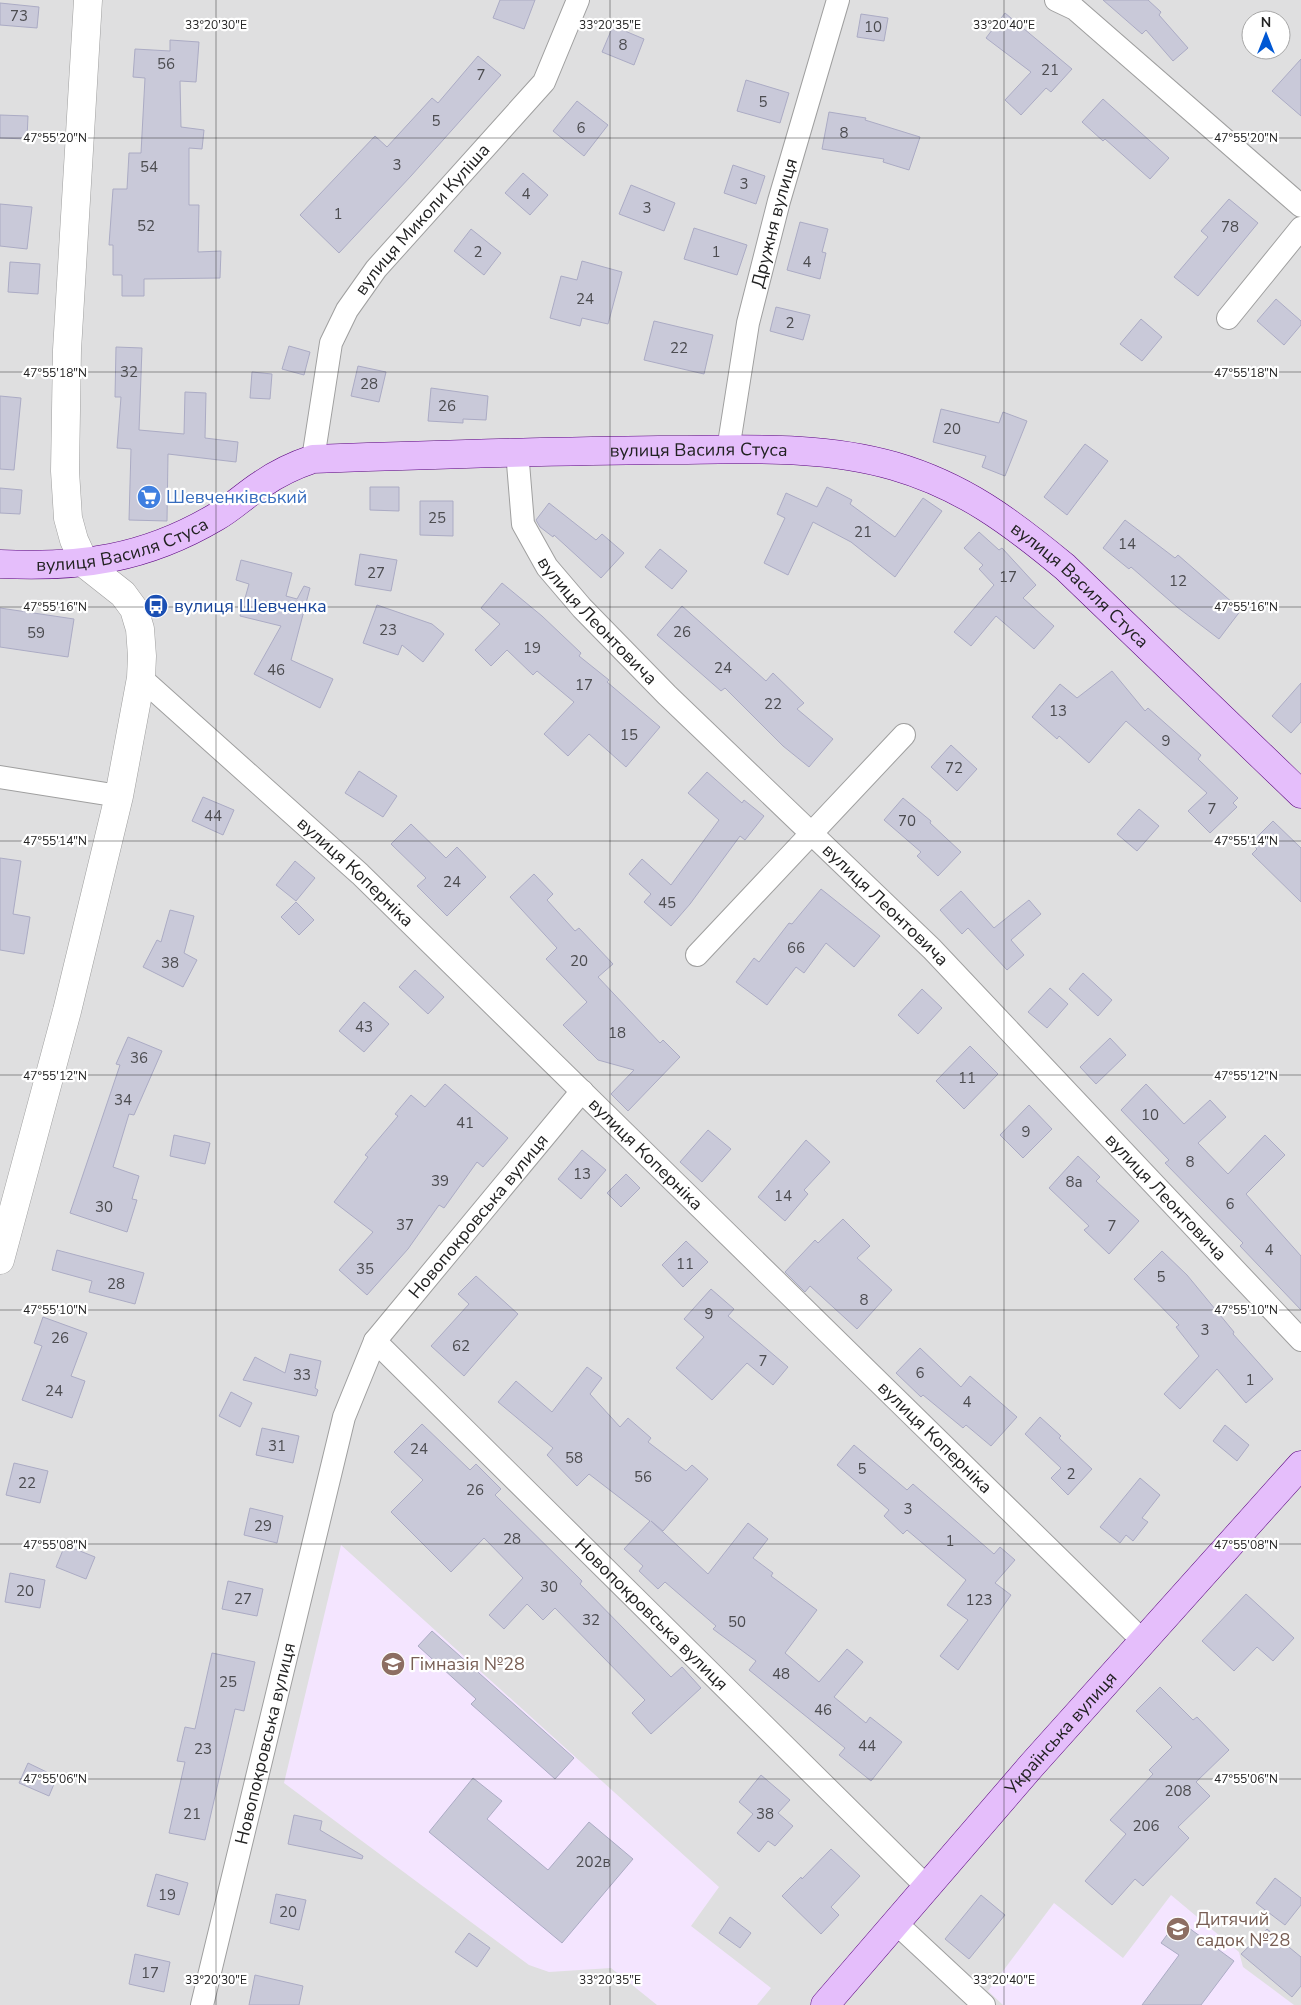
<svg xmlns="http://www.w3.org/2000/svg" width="1301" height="2005" viewBox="0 0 1301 2005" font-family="'Nunito Sans',sans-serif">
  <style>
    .residential { fill: #dfdfe0; fill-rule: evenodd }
    .education { fill: #f4e5ff }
    .building { fill: #c9c9d9; stroke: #ababc4 }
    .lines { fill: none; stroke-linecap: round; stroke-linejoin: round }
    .minor-casing { stroke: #9f9f9f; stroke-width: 24 }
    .tertiary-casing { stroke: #9f9f9f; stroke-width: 29 }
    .secondary-casing { stroke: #59037f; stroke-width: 29 }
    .minor { stroke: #fff; stroke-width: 22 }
    .tertiary { stroke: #fff; stroke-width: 28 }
    .secondary { stroke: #e5befb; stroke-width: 28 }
    .ticks { fill: none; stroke: #222; stroke-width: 1; stroke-opacity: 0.45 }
    .labels { text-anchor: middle; stroke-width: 4.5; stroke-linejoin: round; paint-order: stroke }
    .number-label { font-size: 15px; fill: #4c4c50 }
    .street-label { font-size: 18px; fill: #222; stroke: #fff }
    .shop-label { font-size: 18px; fill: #366cbe; stroke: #fff; text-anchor: start }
    .transit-label { font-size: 18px; fill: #164399; stroke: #fff; text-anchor: start }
    .education-label { font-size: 18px; fill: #785e54; stroke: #fff; text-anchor: start }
    .ticks-label { font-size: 12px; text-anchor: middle; fill: #222; stroke: #fff; stroke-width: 4.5; stroke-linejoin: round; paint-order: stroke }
  </style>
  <rect width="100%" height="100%" fill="#ebe9f2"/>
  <path class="residential" d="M0 0H1301V2005H0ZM1251 20H1281V50H1251Z"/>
  <path class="education" d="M341 1545 719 1887 691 1926 771 1988 757 2005H657L611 1968 549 1972 529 1965 284 1783Z
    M1171 1895 1239 1952 1243 1967 1294 2005H1003L988 1991 1054 1903 1123 1958Z"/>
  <path class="building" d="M500 0H535L524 29 493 18Z
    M1103 0H1148L1161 12 1159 15 1188 48 1173 61 1146 30 1142 34Z
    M0 3 39 7 37 28 0 25Z
    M1005 13 1072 69 1051 92 1046 88 1021 115 1005 100 1031 72 986 38Z
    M861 14 888 18 884 41 857 37Z
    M613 26 644 39 634 65 602 52Z
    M170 40 199 42 196 82 180 81 181 127 204 130 202 149 189 148V205H199L198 252 221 251 220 278 144 279V296H122V275H113V245H109L113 189H127L129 153H141L145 78 133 77 135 49 170 51Z
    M478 56 501 75 411 176 339 253 300 215 375 136 387 147 432 98 438 103Z
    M1301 59V116L1272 91Z
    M746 80 789 93 780 123 737 111Z
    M1103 99 1169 158 1150 179 1105 139 1103 141 1082 122Z
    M577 101 608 125 584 156 553 131Z
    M829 112 866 118 865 120 920 137 909 170 883 162 884 159 822 149Z
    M0 115 28 116 27 139 0 138Z
    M733 165 765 176 756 204 724 193Z
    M523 173 548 195 530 215 505 193Z
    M631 185 675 203 664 231 619 214Z
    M1229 199 1258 223 1198 296 1174 277 1208 237 1201 231Z
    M0 204 32 207 27 249 0 246Z
    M800 222 828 229 822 252 826 253 820 279 787 270Z
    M694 228 747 245 737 275 684 259Z
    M471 229 501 253 484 275 454 251Z
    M582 261 622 272 608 324 582 318 580 326 550 318 561 276 577 280Z
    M10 262 40 264 38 294 8 292Z
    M1276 299 1301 321V325L1284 345 1257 321Z
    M776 307 810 315 803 340 770 331Z
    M1141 319 1162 337 1142 361 1120 344Z
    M654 321 713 335 704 374 644 360Z
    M289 346 310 352 304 375 282 369Z
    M116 347 142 348 139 430 184 434 185 392 206 393 205 438 238 442 236 462 168 454 167 521 129 520 131 449 117 448 121 397H115Z
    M358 366 386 372 379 402 351 396Z
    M252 372 272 374 270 399 250 398Z
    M431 388 488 396 486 420 463 419V423L428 421Z
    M0 396 21 398 14 470 0 469Z
    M941 409 999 423 1003 412 1027 421 1005 476 982 467 986 456 933 442Z
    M1085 444 1108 461 1067 515 1044 497Z
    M370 487H399V511L370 510Z
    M827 487 852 500 850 504 895 537 923 498 942 511 895 577 851 542 813 522 788 575 764 563 785 518 777 514 786 493 817 507Z
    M0 488 22 490 20 514 0 513Z
    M420 501H453V536L420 535Z
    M549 503 596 540 602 534 624 553 601 578 554 535 553 537 540 527 536 520Z
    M1125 520 1175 558 1178 555 1241 610 1219 639 1177 607 1131 567 1129 569 1103 548Z
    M979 532 999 550 1002 548 1036 585 1023 598 1054 626 1034 649 996 616 971 646 954 632 994 585 979 569 983 565 964 548Z
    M660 549 687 571 672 589 645 567Z
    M360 554 397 560 391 591 355 585Z
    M241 560 292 573 286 596 297 599 304 586 310 588 291 660 333 679 320 708 254 674 281 626 240 616 249 584 236 580Z
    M502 583 542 616 581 653 579 656 609 680 607 682 660 727 626 767 589 734 568 756 544 734 574 702 537 671 533 675 507 650 491 666 475 650 500 624 481 608Z
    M377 605 432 624 444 634 423 662 402 645 398 655 363 643Z
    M682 606 766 681 773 673 804 703 797 709 833 739 809 767 783 746 725 688 721 691 657 635Z
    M0 608 74 619 68 657 0 647Z
    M1112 671 1145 711 1148 708 1201 755 1198 759 1238 798 1233 803 1237 807 1210 833 1188 811 1207 793 1126 721 1089 763 1059 736 1057 739 1032 717 1060 684 1077 698Z
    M1301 683V722L1291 733 1272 716Z
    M951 745 977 769 957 791 931 767Z
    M359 771 397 796 383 817 345 793Z
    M707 772 742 803 744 800 764 816 745 840 740 836 690 904 671 926 644 902 651 894 629 874 642 859 671 885 719 820 688 793Z
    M203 797 234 810 223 835 192 821Z
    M903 798 931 821 930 823 961 852 938 876 917 856 921 852 884 820Z
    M1139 809 1159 826 1137 851 1117 834Z
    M1273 821 1301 848V902L1252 854 1257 849 1251 843Z
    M411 824 446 858 457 847 486 877 447 916 417 886 426 878 391 844Z
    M0 858 21 861 13 914 30 917 24 954 0 950Z
    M295 861 315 878 296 901 276 885Z
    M534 874 553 894 547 900 575 931 579 928 613 964 598 977 660 1043 663 1040 680 1057 628 1111 611 1094 634 1070 598 1060 563 1025 587 1002 546 959 557 948 510 897Z
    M821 889 880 936 854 967 826 943 804 973 796 967 767 1005 736 982 754 958 759 962 789 923 792 924Z
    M961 891 994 928 1029 900 1041 914 1011 940 1024 955 1007 970 968 928 962 934 940 910Z
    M296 902 314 920 299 935 281 917Z
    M170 910 194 916 184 953 197 960 183 987 143 967 157 940 161 942Z
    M415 970 444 997 428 1014 399 987Z
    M1083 973 1112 1000 1098 1016 1069 989Z
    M1050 988 1068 1004 1047 1028 1028 1012Z
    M922 989 942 1008 918 1034 898 1015Z
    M364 1002 389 1024 364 1052 339 1031Z
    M128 1037 162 1051 134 1115 129 1114 113 1167 139 1176 132 1199 137 1200 127 1232 70 1213 120 1065 116 1064Z
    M1110 1038 1126 1055 1096 1084 1080 1067Z
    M970 1046 998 1074 964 1109 936 1081Z
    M445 1084 508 1138 483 1167 477 1162 444 1208 439 1205 408 1249 367 1295 339 1270 373 1232 334 1202 368 1157 365 1155 398 1116 395 1114 411 1095 425 1107Z
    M1146 1084 1184 1124 1210 1100 1226 1117 1198 1143 1228 1174 1265 1135 1285 1155 1246 1194 1301 1256V1310L1240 1246 1243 1243 1165 1163 1169 1160 1121 1110Z
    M1029 1105 1052 1129 1023 1158 1000 1135Z
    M708 1130 731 1149 702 1182 680 1162Z
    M174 1135 210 1143 205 1164 170 1156Z
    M806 1140 830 1162 804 1190 808 1194 785 1221 758 1197Z
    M582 1150 606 1170 581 1199 558 1179Z
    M1078 1156 1100 1177 1096 1181 1139 1221 1109 1254 1084 1230 1089 1226 1049 1188Z
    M626 1174 640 1188 621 1207 607 1193Z
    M843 1219 870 1246 857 1258 892 1290 857 1329 810 1286 805 1292 785 1272 815 1240 818 1243Z
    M686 1241 708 1262 683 1287 662 1265Z
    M57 1250 144 1273 135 1304 89 1292 92 1281 52 1270Z
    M1162 1251 1187 1275 1234 1332 1233 1334 1273 1379 1246 1403 1217 1369 1180 1409 1164 1394 1199 1356 1176 1327 1179 1325 1134 1279Z
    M476 1276 518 1314 464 1376 431 1346 469 1304 458 1294Z
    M711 1289 734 1309 728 1316 788 1367 773 1385 747 1363 712 1400 676 1368 704 1337 684 1319Z
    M43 1317 87 1333 71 1376 85 1381 72 1418 22 1400 42 1346 34 1343Z
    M920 1348 961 1387 970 1376 1017 1417 991 1446 966 1425 963 1428 923 1395 921 1397 896 1373Z
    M290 1354 321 1361 315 1388 318 1390 316 1396 243 1380 255 1357 285 1373Z
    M587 1367 602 1378 590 1394 620 1427 628 1418 651 1438 648 1442 686 1471 692 1465 708 1479 663 1531 651 1521 708 1574 748 1523 768 1539 753 1558 773 1573 771 1576 817 1610 785 1653 819 1682 847 1649 863 1662 834 1697 866 1723 870 1717 902 1742 871 1781 839 1755 845 1748 749 1670 756 1661 713 1629 716 1626 665 1582 658 1589 639 1571 643 1566 624 1549 650 1521 589 1474 577 1486 547 1455 553 1448 498 1402 516 1381 552 1412Z
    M231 1392 252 1403 240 1427 219 1416Z
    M1040 1417 1061 1436 1059 1438 1092 1469 1068 1495 1051 1478 1061 1468 1025 1434Z
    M422 1424 470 1470 476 1464 501 1489 495 1495 582 1581 580 1584 671 1677 682 1667 701 1688 651 1734 632 1713 645 1700 555 1608 543 1620 527 1604 504 1629 489 1615 523 1578 484 1538 451 1572 391 1512 423 1480 394 1452Z
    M1225 1425 1249 1445 1237 1461 1213 1441Z
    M262 1428 299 1436 293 1463 256 1455Z
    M854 1445 907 1490 913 1484 994 1554 1000 1547 1015 1560 995 1583 1011 1595 958 1670 940 1656 968 1620 947 1605 966 1580 907 1530 903 1534 884 1516 889 1510 837 1465Z
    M14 1463 48 1471 40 1503 6 1495Z
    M1140 1478 1160 1495 1142 1518 1148 1522 1133 1541 1126 1535 1120 1543 1100 1527Z
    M250 1508 283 1516 277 1543 244 1535Z
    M65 1545 95 1557 86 1579 56 1567Z
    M10 1573 45 1580 40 1608 5 1602Z
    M228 1581 263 1589 257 1616 222 1609Z
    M1246 1594 1294 1638 1273 1661 1257 1647 1234 1671 1202 1641Z
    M432 1631 574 1758 555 1779 471 1704 476 1699 418 1646Z
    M212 1653 255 1662 244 1711 235 1709 205 1840 169 1833 185 1762 177 1761 185 1727 195 1729Z
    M1160 1687 1193 1720 1197 1717 1229 1750 1196 1782 1210 1796 1178 1827 1189 1838 1143 1886 1135 1879 1112 1905 1085 1881 1126 1834 1110 1820 1153 1774 1149 1770 1172 1747 1136 1711Z
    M28 1763 57 1777 49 1796 19 1783Z
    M761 1775 790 1800 778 1813 793 1826 775 1846 768 1841 759 1852 737 1833 753 1814 739 1802Z
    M473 1778 502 1801 487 1819 548 1870 589 1822 633 1859 562 1943 429 1832Z
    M294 1815 322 1821 320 1830 363 1856 362 1859 288 1844Z
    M831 1849 860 1876 831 1907 839 1915 821 1934 782 1896 801 1877 802 1879Z
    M156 1874 188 1883 179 1915 147 1906Z
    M1275 1878 1301 1898V1905L1285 1925 1256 1903Z
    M276 1894 306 1900 299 1930 270 1923Z
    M981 1895 1005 1915 969 1959 945 1939Z
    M730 1917 751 1933 740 1948 719 1933Z
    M1178 1920 1234 1961 1201 2005H1142L1179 1955 1161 1943Z
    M1267 1929 1301 1957V1986L1292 1997 1241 1954Z
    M469 1933 490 1948 477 1967 455 1952Z
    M135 1954 170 1962 164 1992 129 1984Z
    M255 1975 303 1986 299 2005H249Z"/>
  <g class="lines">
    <g class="minor-casing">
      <g id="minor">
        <path d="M1056 0 1075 9 1301 206"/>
        <path d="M1228 318 1301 228"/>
        <path id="s1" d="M728 450 748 323 779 201 838 0"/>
        <path id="s2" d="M517 451 523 524 547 567 582 608 667 695 932 949 1301 1340"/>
        <path id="s3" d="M313 459 331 343 347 310 376 269 544 82 578 0"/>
        <path id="s4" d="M141 678 360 874 1142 1640"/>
        <path d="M0 777 119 796"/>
        <path d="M697 955 904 735"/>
        <path id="s5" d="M375 1341 927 1887"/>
        <path d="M897 1924 984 2005"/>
        <path id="s6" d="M202 2005 344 1417 375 1341 582 1091"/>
      </g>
    </g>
    <g class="tertiary-casing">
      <path id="tertiary" d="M0 1260 67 1011 119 796 141 678 142 656 140 629 134 609 123 594 85 564 74 540 68 518 65 471 67 350 88 0"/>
    </g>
    <g class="secondary-casing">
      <g id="secondary">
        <path id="s7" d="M0 564C80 568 145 559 216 517 232 508 246 494 262 484 278 473 295 465 313 459 428 455 544 451 659 450 737 450 818 444 894 466 963 486 1011 522 1065 567L1301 794"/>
        <path id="s8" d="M825 2005 1032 1765 1301 1465"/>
      </g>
    </g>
    <use href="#minor" class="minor"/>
    <use href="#tertiary" class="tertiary"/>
    <use href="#secondary" class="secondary"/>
  </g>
  <path class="ticks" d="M216 0V2005M610 0V2005M1004 0V2005M0 138H1301M0 372H1301M0 607H1301M0 841H1301M0 1075H1301M0 1310H1301M0 1544H1301M0 1779H1301"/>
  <defs>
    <g id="supermarket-disc" transform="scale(1.25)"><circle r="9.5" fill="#3f7fe0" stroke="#fff"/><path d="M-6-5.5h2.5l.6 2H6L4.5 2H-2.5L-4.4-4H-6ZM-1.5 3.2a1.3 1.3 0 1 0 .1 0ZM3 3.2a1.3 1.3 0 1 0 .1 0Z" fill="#fff"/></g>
    <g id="bus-disc" transform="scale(1.25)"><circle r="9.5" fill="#1a4fb4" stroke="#fff"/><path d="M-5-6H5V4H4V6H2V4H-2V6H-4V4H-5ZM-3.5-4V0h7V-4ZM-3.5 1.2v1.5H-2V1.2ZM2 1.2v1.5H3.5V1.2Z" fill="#fff"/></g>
    <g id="school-disc" transform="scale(1.25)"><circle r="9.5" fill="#8d6e63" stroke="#fff"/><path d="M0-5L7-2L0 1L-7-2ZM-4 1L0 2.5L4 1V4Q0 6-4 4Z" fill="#fff"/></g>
  </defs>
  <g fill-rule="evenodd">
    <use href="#supermarket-disc" x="149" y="497"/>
    <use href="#bus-disc" x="156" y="606"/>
    <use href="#school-disc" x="393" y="1664"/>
    <use href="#school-disc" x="1178" y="1929"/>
  </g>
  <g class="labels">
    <g class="number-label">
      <text x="19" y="21">73</text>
      <text x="873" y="32">10</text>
      <text x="623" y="50">8</text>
      <text x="166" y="69">56</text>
      <text x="1050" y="75">21</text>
      <text x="481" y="80">7</text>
      <text x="763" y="107">5</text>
      <text x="436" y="126">5</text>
      <text x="581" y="133">6</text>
      <text x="844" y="138">8</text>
      <text x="397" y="170">3</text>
      <text x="149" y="172">54</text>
      <text x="744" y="189">3</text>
      <text x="526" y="199">4</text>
      <text x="647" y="213">3</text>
      <text x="338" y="219">1</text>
      <text x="146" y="231">52</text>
      <text x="1230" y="232">78</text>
      <text x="478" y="257">2</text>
      <text x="716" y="257">1</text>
      <text x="807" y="267">4</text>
      <text x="585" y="304">24</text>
      <text x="790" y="328">2</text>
      <text x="679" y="353">22</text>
      <text x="129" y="377">32</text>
      <text x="369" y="389">28</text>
      <text x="447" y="411">26</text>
      <text x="952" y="434">20</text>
      <text x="437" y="523">25</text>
      <text x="863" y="537">21</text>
      <text x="1127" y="549">14</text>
      <text x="376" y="578">27</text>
      <text x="1008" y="582">17</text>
      <text x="1178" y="586">12</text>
      <text x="388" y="635">23</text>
      <text x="682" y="637">26</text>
      <text x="36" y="638">59</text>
      <text x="532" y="653">19</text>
      <text x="723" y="673">24</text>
      <text x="276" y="675">46</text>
      <text x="584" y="690">17</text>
      <text x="773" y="709">22</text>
      <text x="1058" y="716">13</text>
      <text x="629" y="740">15</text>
      <text x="1166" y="746">9</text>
      <text x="954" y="773">72</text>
      <text x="1212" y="814">7</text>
      <text x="213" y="821">44</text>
      <text x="907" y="826">70</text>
      <text x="452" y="887">24</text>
      <text x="667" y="908">45</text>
      <text x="796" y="953">66</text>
      <text x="579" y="966">20</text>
      <text x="170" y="968">38</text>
      <text x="364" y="1032">43</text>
      <text x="617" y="1038">18</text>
      <text x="139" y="1063">36</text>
      <text x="967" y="1083">11</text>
      <text x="123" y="1105">34</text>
      <text x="1150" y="1120">10</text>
      <text x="465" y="1128">41</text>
      <text x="1026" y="1137">9</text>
      <text x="1190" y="1167">8</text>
      <text x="582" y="1179">13</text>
      <text x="440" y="1186">39</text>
      <text x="1074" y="1187">8а</text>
      <text x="783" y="1201">14</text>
      <text x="1230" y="1209">6</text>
      <text x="104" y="1212">30</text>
      <text x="405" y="1230">37</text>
      <text x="1112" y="1231">7</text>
      <text x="1269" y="1255">4</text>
      <text x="685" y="1269">11</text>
      <text x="365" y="1274">35</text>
      <text x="1161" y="1282">5</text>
      <text x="116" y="1289">28</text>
      <text x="864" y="1305">8</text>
      <text x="709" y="1319">9</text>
      <text x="1205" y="1335">3</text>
      <text x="60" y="1343">26</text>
      <text x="461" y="1351">62</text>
      <text x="763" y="1366">7</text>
      <text x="920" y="1378">6</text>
      <text x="302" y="1380">33</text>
      <text x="1250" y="1385">1</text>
      <text x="54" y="1396">24</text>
      <text x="967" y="1407">4</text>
      <text x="277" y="1451">31</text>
      <text x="419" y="1454">24</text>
      <text x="574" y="1463">58</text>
      <text x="862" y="1474">5</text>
      <text x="1071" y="1479">2</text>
      <text x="643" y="1482">56</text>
      <text x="27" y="1488">22</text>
      <text x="475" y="1495">26</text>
      <text x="908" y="1514">3</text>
      <text x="263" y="1531">29</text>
      <text x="512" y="1544">28</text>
      <text x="950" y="1546">1</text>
      <text x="549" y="1592">30</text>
      <text x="25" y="1596">20</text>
      <text x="243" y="1604">27</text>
      <text x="979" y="1605">123</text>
      <text x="591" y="1625">32</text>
      <text x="737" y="1627">50</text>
      <text x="781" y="1679">48</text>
      <text x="228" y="1687">25</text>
      <text x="823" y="1715">46</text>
      <text x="867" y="1751">44</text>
      <text x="203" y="1754">23</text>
      <text x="1178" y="1796">208</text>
      <text x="192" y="1819">21</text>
      <text x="765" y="1819">38</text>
      <text x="1146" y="1831">206</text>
      <text x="593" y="1867">202в</text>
      <text x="167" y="1900">19</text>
      <text x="288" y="1917">20</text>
      <text x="150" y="1978">17</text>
    </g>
    <g class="street-label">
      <text dy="6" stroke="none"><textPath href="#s3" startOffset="272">вулиця Миколи Куліша</textPath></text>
      <text dy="6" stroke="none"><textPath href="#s1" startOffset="232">Дружня вулиця</textPath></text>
      <text dy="6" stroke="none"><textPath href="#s7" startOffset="724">вулиця Василя Стуса</textPath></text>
      <text dy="6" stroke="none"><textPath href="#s7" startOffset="125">вулиця Василя Стуса</textPath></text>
      <text dy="6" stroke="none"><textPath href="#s7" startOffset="1144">вулиця Василя Стуса</textPath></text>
      <text dy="6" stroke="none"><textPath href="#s2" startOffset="196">вулиця Леонтовича</textPath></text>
      <text dy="6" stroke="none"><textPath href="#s4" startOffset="289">вулиця Коперніка</textPath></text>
      <text dy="6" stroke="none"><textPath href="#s2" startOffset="601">вулиця Леонтовича</textPath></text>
      <text dy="6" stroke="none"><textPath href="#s4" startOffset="694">вулиця Коперніка</textPath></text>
      <text dy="6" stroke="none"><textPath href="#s2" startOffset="1006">вулиця Леонтовича</textPath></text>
      <text dy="6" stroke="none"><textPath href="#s6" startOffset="849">Новопокровська вулиця</textPath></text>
      <text dy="6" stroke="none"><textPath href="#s4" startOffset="1099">вулиця Коперніка</textPath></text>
      <text dy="6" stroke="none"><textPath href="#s5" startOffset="389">Новопокровська вулиця</textPath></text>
      <text dy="6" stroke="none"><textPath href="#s8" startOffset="360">Українська вулиця</textPath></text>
      <text dy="6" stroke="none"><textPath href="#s6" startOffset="269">Новопокровська вулиця</textPath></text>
    </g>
    <g class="shop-label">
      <text x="166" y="503">Шевченківський</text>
    </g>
    <g class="transit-label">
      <text x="174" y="612">вулиця Шевченка</text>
    </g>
    <g class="education-label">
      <text x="410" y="1670">Гімназія №28</text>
      <text x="1196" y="1925">Дитячий<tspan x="1196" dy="21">садок №28</tspan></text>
    </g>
  </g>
  <g class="ticks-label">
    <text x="216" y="29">33°20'30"E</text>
    <text x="610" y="29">33°20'35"E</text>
    <text x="1004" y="29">33°20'40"E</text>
    <text x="55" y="142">47°55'20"N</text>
    <text x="1246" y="142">47°55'20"N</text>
    <text x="55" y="377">47°55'18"N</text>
    <text x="1246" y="377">47°55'18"N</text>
    <text x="55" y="611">47°55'16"N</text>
    <text x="1246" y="611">47°55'16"N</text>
    <text x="55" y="845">47°55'14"N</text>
    <text x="1246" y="845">47°55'14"N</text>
    <text x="55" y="1080">47°55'12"N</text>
    <text x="1246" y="1080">47°55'12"N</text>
    <text x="55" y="1314">47°55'10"N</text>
    <text x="1246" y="1314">47°55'10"N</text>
    <text x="55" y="1549">47°55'08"N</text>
    <text x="1246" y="1549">47°55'08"N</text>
    <text x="55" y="1783">47°55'06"N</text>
    <text x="1246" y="1783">47°55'06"N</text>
    <text x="216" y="1984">33°20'30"E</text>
    <text x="610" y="1984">33°20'35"E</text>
    <text x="1004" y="1984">33°20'40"E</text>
  </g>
  <g transform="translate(1266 35)"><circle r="24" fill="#ffffff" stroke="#a7a7a7"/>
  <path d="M0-4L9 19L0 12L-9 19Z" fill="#0058d4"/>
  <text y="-8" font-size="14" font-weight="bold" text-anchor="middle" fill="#222222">N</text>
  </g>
</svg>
